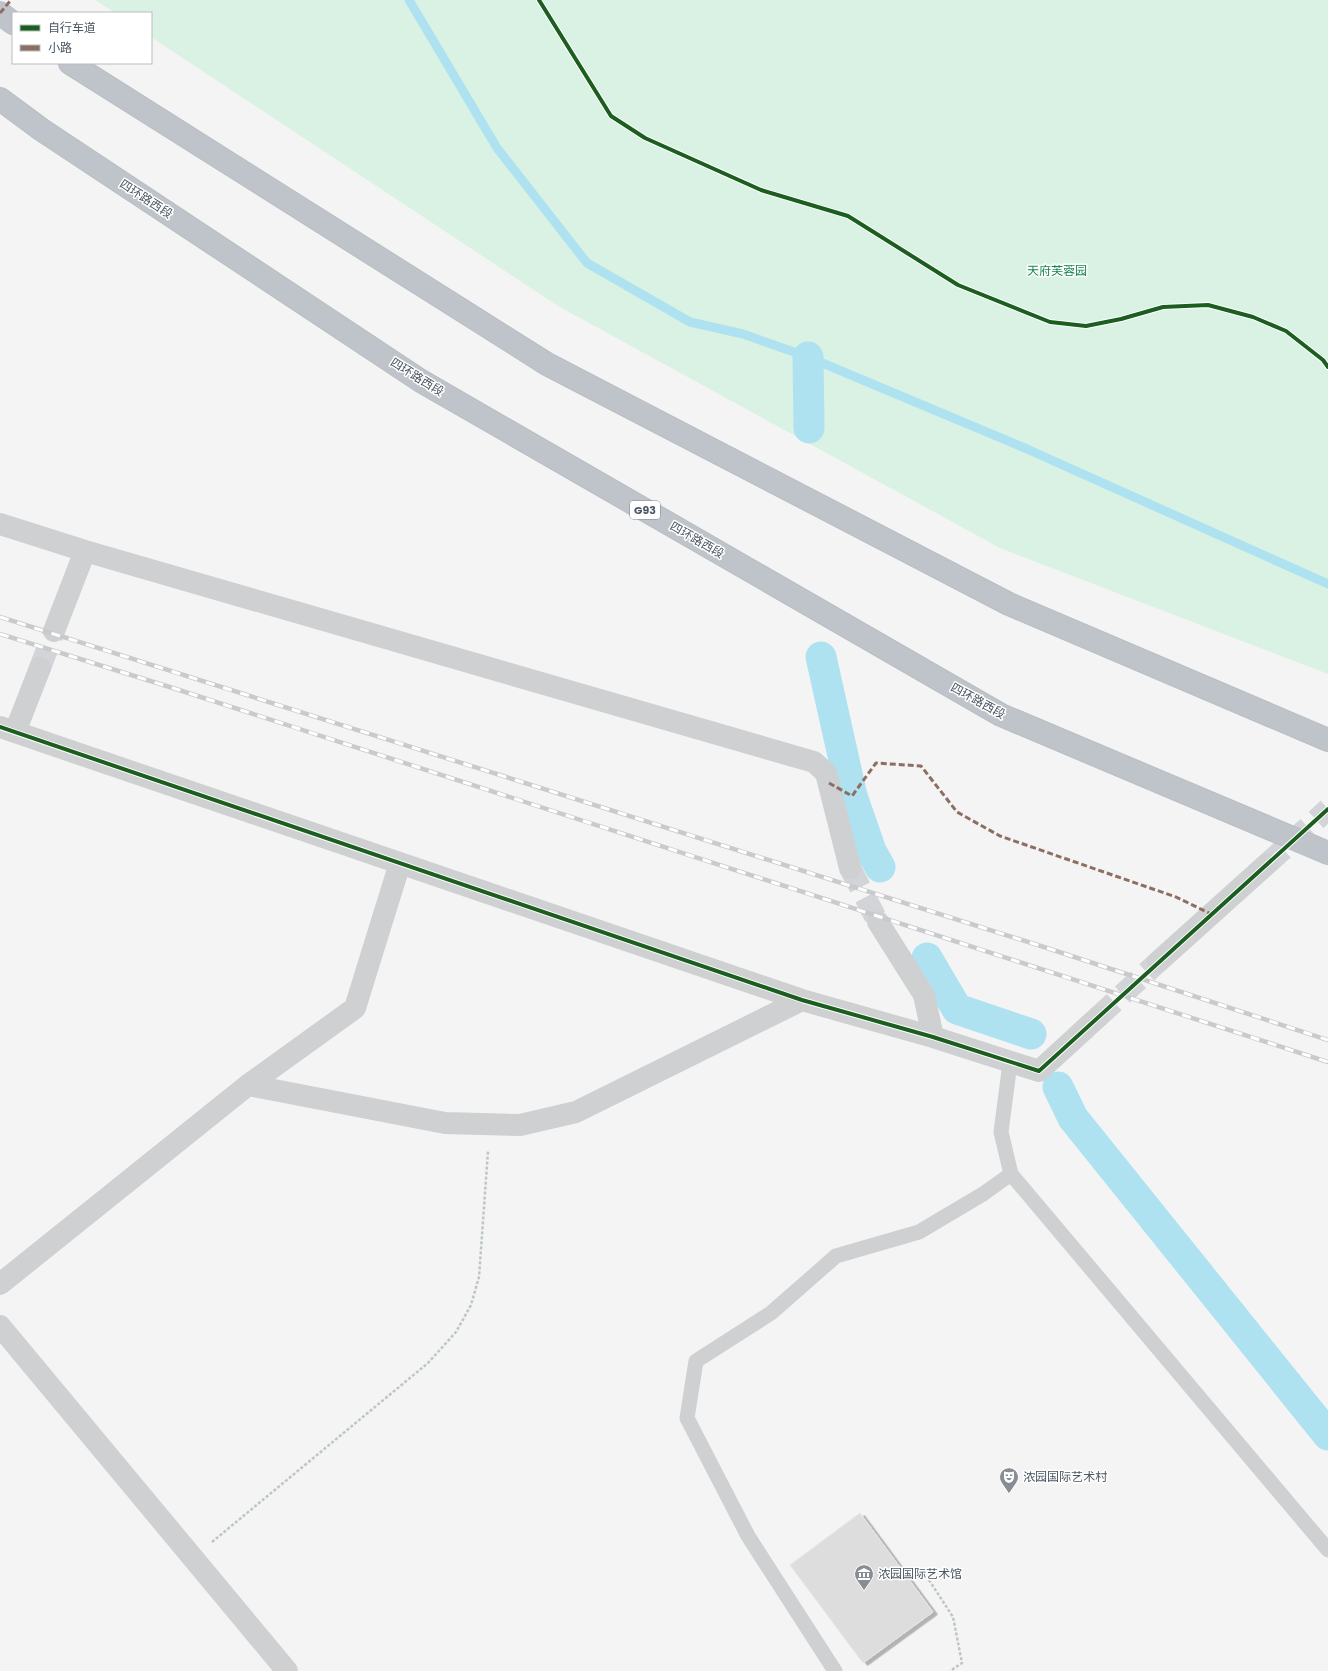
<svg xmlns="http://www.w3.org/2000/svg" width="1328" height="1671" viewBox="0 0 1328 1671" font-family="Poppins,'Noto Sans SC',sans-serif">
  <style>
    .green { fill: #d9f2e3 }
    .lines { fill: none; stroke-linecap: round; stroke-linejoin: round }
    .stream { stroke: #aee2f0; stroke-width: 9 }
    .canal { stroke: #aee2f0; stroke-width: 31 }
    .building { fill: #ddddde; stroke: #e5e6e7; filter: url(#shadow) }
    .minor-tunnel { stroke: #d2d4d7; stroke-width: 22; stroke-dasharray: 22 11; stroke-linecap: butt }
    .motorway-casing { stroke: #b9bec3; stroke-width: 24 }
    .path { stroke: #bcc7c4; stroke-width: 2.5; stroke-dasharray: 3 2; stroke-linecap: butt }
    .service { stroke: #ced0d2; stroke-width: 15 }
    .minor { stroke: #ced0d2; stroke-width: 22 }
    .motorway { stroke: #bec4c9; stroke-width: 22 }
    .rail-casing { stroke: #c9cacc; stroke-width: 4.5 }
    .rail { stroke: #fff; stroke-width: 3; stroke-dasharray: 9; stroke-linecap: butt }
    .quiet { stroke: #8d6e63; stroke-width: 3; stroke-dasharray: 6 3; stroke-linecap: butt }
    .cycleway-casing { stroke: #fff; stroke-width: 6 }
    .cycleway { stroke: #1b5e20; stroke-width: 4 }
    .labels { text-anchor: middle; stroke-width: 3; stroke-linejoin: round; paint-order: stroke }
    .shield { fill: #fff; stroke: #808990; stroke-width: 1 }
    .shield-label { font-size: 11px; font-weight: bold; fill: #4a5661 }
    .street-label { font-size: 12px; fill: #4a5661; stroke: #fff }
    .park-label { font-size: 12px; fill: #17864f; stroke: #fff }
    .poi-label { font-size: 12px; fill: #4a5661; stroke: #fff; text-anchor: start }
  </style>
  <defs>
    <filter id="shadow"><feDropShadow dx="4.5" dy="2.5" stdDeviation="0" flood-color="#0004"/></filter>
  </defs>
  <rect width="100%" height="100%" fill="#f4f4f4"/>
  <path class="green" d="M95 0H1328V674L1000 548 558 306 151 37V13H115Z"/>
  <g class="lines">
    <path class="stream" d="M409 0 497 148 587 263 690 322 743 334 808 357 1027 449 1328 584"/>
    <path class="canal" d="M808 357 809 428
      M821 657 852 796 871 851 880 867
      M927 958 957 1009 1031 1034
      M1058 1087 1073 1118 1328 1435"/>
  </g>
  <path class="building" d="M860 1513 933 1612 863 1663 790 1565Z"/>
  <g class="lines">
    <path class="minor-tunnel" d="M40 668 54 631
      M1267 864 1328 809
      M850 868 878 922
      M1098 1017 1158 962"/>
    <g class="motorway-casing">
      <path id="motorway" d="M0 13 13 23
        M70 63 547 364 1009 604 1328 740
        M0 99 42 130 421 381 1001 715 1328 853"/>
    </g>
    <path class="path" d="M212 1542 428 1363 456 1332 471 1305 479 1277 488 1151
      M929 1580 953 1617 962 1663 950 1671"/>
    <path class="service" d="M1010 1063 1001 1132 1011 1174 1328 1550
      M835 1671 748 1536 687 1418 696 1361 771 1313 836 1256 919 1232 983 1194 1011 1174"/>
    <path class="minor" d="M0 524 85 551 814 762 826 773 850 868
      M54 631 85 551
      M0 727 802 1000 933 1037 1039 1071 1098 1017
      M15 732 40 668
      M878 922 924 995 933 1037
      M1158 962 1267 864
      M248 1085 355 1008 400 863
      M0 1284 248 1085 445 1123 520 1125 576 1112 802 1000
      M0 1326 287 1671"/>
    <use href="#motorway" class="motorway"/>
    <g class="rail-casing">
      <path id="rail" d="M0 617 1047 948 1328 1040
        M0 634 176 689 1328 1062"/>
    </g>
    <use href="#rail" class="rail"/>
    <path class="quiet" d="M0 13 11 0
      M829 783 852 796 876 763 921 766 957 812 1000 836 1176 897 1211 914"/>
    <g class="cycleway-casing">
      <path id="cycleway" d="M539 0 611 116 645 138 761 190 848 216 958 285 1050 322 1086 326 1121 319 1163 307 1208 305 1253 317 1286 331 1323 360 1328 367
        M0 727 802 1000 933 1037 1039 1071 1328 809"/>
    </g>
    <use href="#cycleway" class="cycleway"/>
  </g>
  <defs>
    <g id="theatre-pin" transform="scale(1)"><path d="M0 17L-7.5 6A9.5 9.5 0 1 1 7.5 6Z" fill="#868d94" stroke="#fff"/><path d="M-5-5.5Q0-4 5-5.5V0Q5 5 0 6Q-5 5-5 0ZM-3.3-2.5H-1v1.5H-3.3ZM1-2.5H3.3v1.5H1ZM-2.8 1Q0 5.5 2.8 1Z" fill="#fff"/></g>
    <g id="museum-pin" transform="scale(1)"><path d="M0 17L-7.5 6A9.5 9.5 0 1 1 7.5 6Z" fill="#868d94" stroke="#fff"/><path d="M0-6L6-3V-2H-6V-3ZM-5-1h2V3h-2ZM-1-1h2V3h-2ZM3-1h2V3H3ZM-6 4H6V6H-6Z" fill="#fff"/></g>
  </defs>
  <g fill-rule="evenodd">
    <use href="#theatre-pin" x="1009" y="1477"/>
    <use href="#museum-pin" x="864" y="1574"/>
  </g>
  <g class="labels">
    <rect class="shield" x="630" y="501" width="30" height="18" rx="3"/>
    <g class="shield-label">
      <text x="645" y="514">G93</text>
    </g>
    <g class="street-label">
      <text transform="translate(146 199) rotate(33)" y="4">四环路西段</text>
      <text transform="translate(417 377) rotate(32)" y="4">四环路西段</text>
      <text transform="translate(697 540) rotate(30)" y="4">四环路西段</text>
      <text transform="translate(978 701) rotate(29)" y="4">四环路西段</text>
    </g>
    <g class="park-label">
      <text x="1057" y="275">天府芙蓉园</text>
    </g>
    <g class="poi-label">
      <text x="1023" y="1481">浓园国际艺术村</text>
      <text x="878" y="1578">浓园国际艺术馆</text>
    </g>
  </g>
  <rect x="12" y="12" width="140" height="52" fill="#ffffff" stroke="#b7bbc0"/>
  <rect x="20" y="25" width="20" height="6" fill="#1b5e20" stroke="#b7bbc0"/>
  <text x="48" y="32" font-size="12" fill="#4a5661">自行车道</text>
  <rect x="20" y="45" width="20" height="6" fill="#8d6e63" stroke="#b7bbc0"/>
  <text x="48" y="52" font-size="12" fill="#4a5661">小路</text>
</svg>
